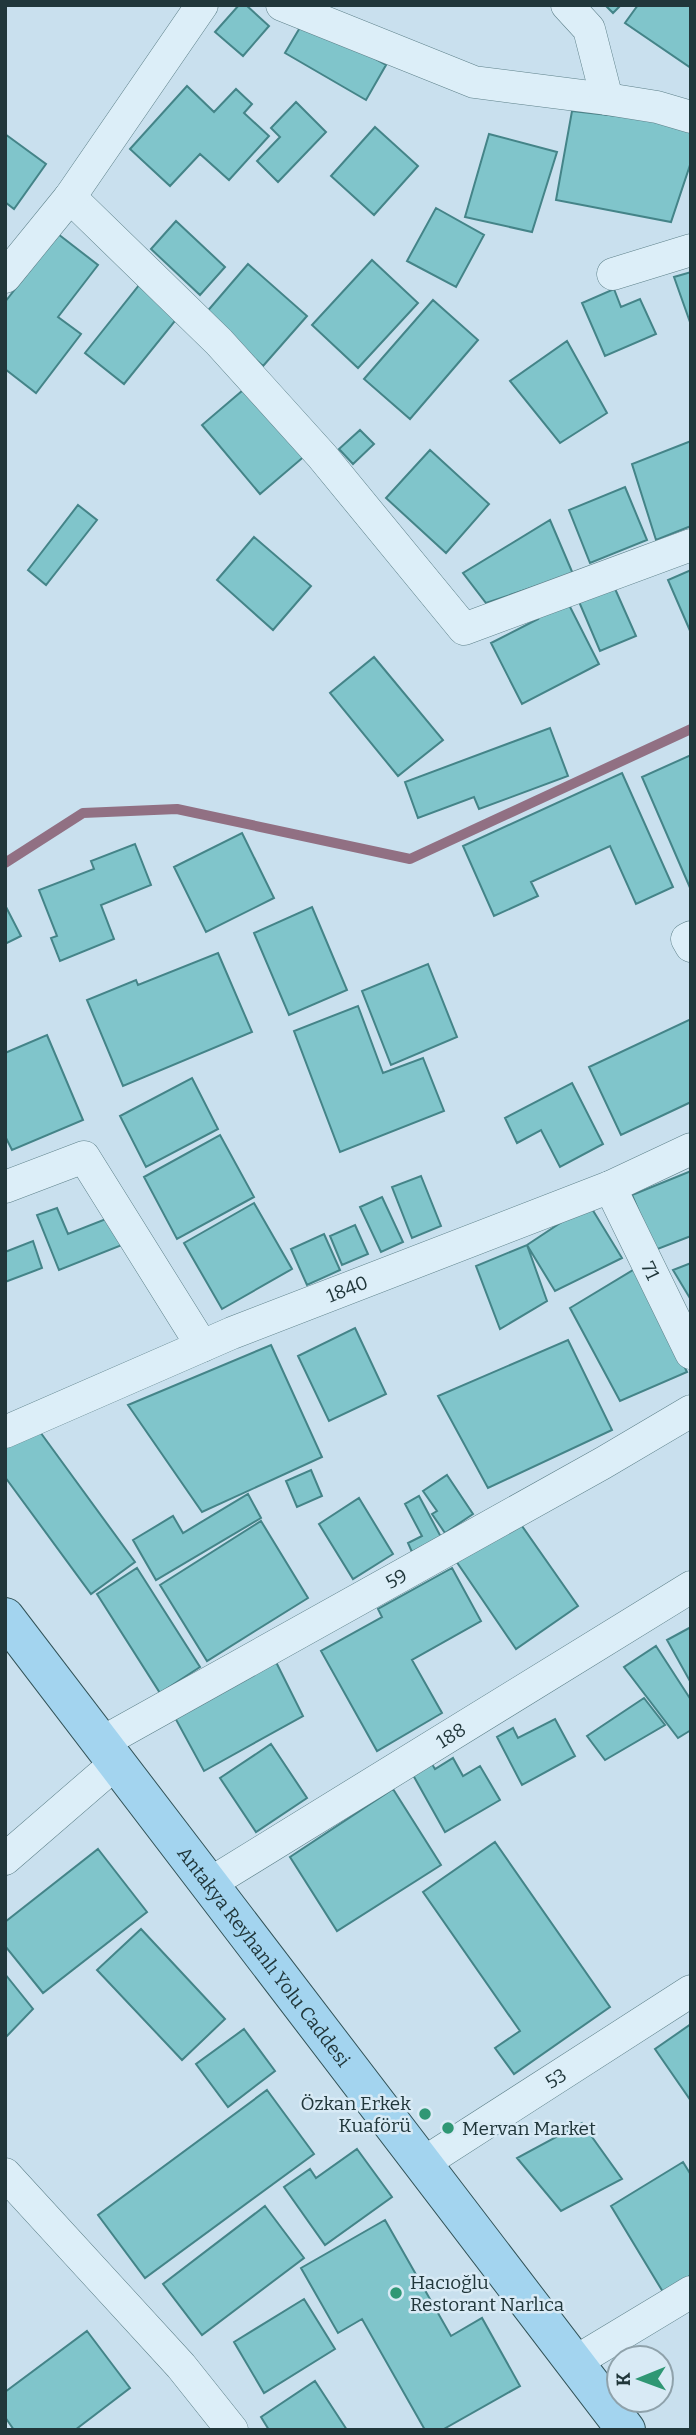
<svg xmlns="http://www.w3.org/2000/svg" width="696" height="2435" viewBox="0 0 696 2435" font-family="Bitter,serif">
  <style>
    .lines { fill: none; stroke-linecap: round; stroke-linejoin: round }
    .stream { stroke: #917083; stroke-width: 10 }
    .building { fill: #80c5cb; stroke: #448488; stroke-width: 2 }
    .street-casing { stroke: #5e818a; stroke-width: 33 }
    .primary-casing { stroke: #325358; stroke-width: 40 }
    .street { stroke: #dceef8; stroke-width: 32 }
    .primary { stroke: #a3d4ef; stroke-width: 38 }
    .poi-dot { fill: #2f9774; stroke: #d8eaf5; stroke-width: 2.5 }
    .labels { text-anchor: middle; stroke-width: 5; stroke-linejoin: round; paint-order: stroke }
    .street-label { font-size: 19px; fill: #21373b; stroke: #d8eaf5 }
    .poi-label { font-size: 19px; fill: #21373b; stroke: #d8eaf5; text-anchor: start }
  </style>
  <rect width="100%" height="100%" fill="#c9e0ee"/>
  <g class="lines">
    <path class="stream" d="M5 863 83 813 177 809 410 859 691 729"/>
  </g>
  <path class="building" d="M239 5H246L269 26 243 56 215 32Z
    M605 5H621L613 13Z
    M638 5H691V68L625 23Z
    M305 19 386 65 366 100 285 53Z
    M187 86 214 112 236 89 252 104 244 113 269 136 229 180 200 154 170 186 130 149Z
    M296 102 326 132 278 182 257 161 280 137 271 128Z
    M572 111 691 124V162L671 222 556 200Z
    M375 127 418 166 374 215 331 176Z
    M5 134 46 164 14 209 5 202Z
    M489 134 557 152 532 232 465 217Z
    M436 208 484 235 456 287 407 261Z
    M176 221 225 267 200 295 151 249Z
    M58 234 98 265 58 317 81 334 36 393 5 369V302Z
    M372 260 418 303 358 368 312 325Z
    M248 264 307 316 263 366 205 314Z
    M691 272V325L674 277Z
    M140 284 179 316 124 384 85 353Z
    M614 289 621 307 640 299 656 334 605 356 582 303Z
    M433 300 478 340 410 419 364 379Z
    M567 341 607 413 560 443 510 381Z
    M249 385 307 454 260 494 202 425Z
    M360 430 374 444 353 464 339 449Z
    M691 441V526L656 540 632 464Z
    M430 450 489 504 446 553 386 498Z
    M625 487 647 540 590 563 569 510Z
    M78 505 97 520 46 585 28 570Z
    M550 520 573 574 486 603 463 573Z
    M254 537 311 586 273 630 217 580Z
    M691 570V633L668 580Z
    M612 582 636 636 600 651 577 597Z
    M564 595 599 664 522 704 491 643 538 619 533 611Z
    M374 657 443 740 398 776 330 693Z
    M550 728 568 776 479 809 474 797 418 818 405 782Z
    M691 755V890L642 777Z
    M622 773 673 887 636 904 610 846 531 882 538 896 494 916 463 846Z
    M242 833 274 898 206 932 174 867Z
    M135 844 151 885 101 905 114 939 60 961 51 938 57 936 39 890 94 869 91 861Z
    M5 905 21 936 5 944Z
    M312 907 347 990 289 1015 254 933Z
    M218 953 252 1032 123 1086 87 1000 136 980 138 985Z
    M428 964 457 1037 391 1065 362 991Z
    M358 1006 383 1073 423 1058 444 1111 340 1152 294 1031Z
    M691 1019V1102L621 1135 589 1067Z
    M47 1035 83 1120 12 1150 5 1136V1053Z
    M192 1078 218 1129 146 1167 120 1116Z
    M572 1083 603 1144 560 1167 541 1130 517 1143 505 1118Z
    M220 1135 254 1197 177 1239 144 1177Z
    M691 1171V1236L655 1250 632 1195Z
    M421 1176 441 1226 412 1238 392 1187Z
    M382 1197 403 1242 381 1252 360 1207Z
    M254 1203 292 1269 222 1309 184 1243Z
    M589 1204 622 1258 555 1291 527 1245Z
    M57 1208 68 1234 116 1215 127 1243 59 1270 37 1215Z
    M355 1225 368 1254 342 1265 330 1236Z
    M324 1234 340 1270 307 1285 291 1249Z
    M33 1241 42 1268 5 1282V1252Z
    M527 1245 547 1301 500 1329 476 1266Z
    M691 1263V1300L673 1270Z
    M638 1267 687 1372 620 1401 570 1308Z
    M355 1328 386 1394 329 1421 298 1356Z
    M568 1340 612 1430 488 1488 438 1396Z
    M271 1345 322 1457 202 1512 128 1405Z
    M35 1425 135 1562 91 1594 5 1477V1447Z
    M311 1470 322 1496 297 1507 286 1481Z
    M447 1475 473 1514 445 1533 432 1514 437 1511 423 1491Z
    M248 1494 261 1518 156 1580 133 1540 173 1516 183 1533Z
    M419 1496 441 1537 412 1552 408 1543 422 1536 405 1504Z
    M359 1498 393 1554 353 1579 319 1524Z
    M515 1516 578 1606 516 1649 454 1558Z
    M261 1521 308 1598 207 1661 160 1585Z
    M137 1568 200 1667 160 1693 97 1594Z
    M452 1568 481 1621 412 1660 442 1713 377 1751 321 1651 382 1617 378 1609Z
    M691 1627V1683L667 1640Z
    M656 1646 691 1700V1730L678 1738 624 1667Z
    M274 1658 303 1716 204 1771 173 1714Z
    M644 1698 665 1725 605 1760 587 1736Z
    M555 1719 575 1756 522 1785 497 1737 513 1728 518 1738Z
    M271 1744 307 1798 256 1832 220 1778Z
    M453 1758 463 1776 480 1766 500 1800 445 1832 413 1775 432 1764 435 1769Z
    M393 1789 441 1865 337 1931 290 1857Z
    M495 1842 610 2007 514 2074 495 2048 520 2031 423 1892Z
    M98 1849 147 1912 43 1993 5 1946V1922Z
    M141 1929 225 2019 182 2060 97 1970Z
    M5 1974 33 2009 5 2038Z
    M691 2024V2101L655 2049Z
    M244 2029 275 2071 228 2107 196 2064Z
    M267 2090 314 2154 145 2278 98 2215Z
    M582 2123 622 2179 561 2211 517 2158Z
    M357 2149 392 2197 325 2245 284 2187 310 2169 316 2178Z
    M683 2162 691 2175V2275L663 2292 611 2206Z
    M265 2206 304 2258 202 2335 163 2284Z
    M385 2220 451 2336 482 2318 520 2386 442 2430H425L362 2319 338 2333 301 2268Z
    M304 2299 335 2349 264 2393 234 2342Z
    M87 2331 130 2388 75 2430H14L5 2417V2392Z
    M315 2381 347 2430H269L261 2417Z"/>
  <g class="lines">
    <g class="street-casing">
      <g id="street">
        <path d="M282 5 474 82 607 99 657 107 691 117"/>
        <path d="M567 5 589 29 607 99"/>
        <path d="M70 197 219 342 322 456 464 629 691 545"/>
        <path d="M613 274 691 250"/>
        <path d="M5 277 70 197 202 5"/>
        <path d="M691 937 687 939 691 946"/>
        <path d="M5 1187 84 1157 202 1346"/>
        <path id="s1" d="M610 1187 691 1353"/>
        <path id="s2" d="M5 1432 232 1333 610 1187 691 1149"/>
        <path id="s3" d="M101 1743 603 1463 691 1411"/>
        <path d="M5 1859 116 1763"/>
        <path id="s4" d="M209 1884 691 1587"/>
        <path id="s5" d="M422 2164 691 1991"/>
        <path d="M5 2174 181 2366 232 2430"/>
        <path d="M575 2362 691 2292"/>
      </g>
    </g>
    <g class="primary-casing">
      <g id="primary">
        <path id="s6" d="M5 1617 626 2430"/>
      </g>
    </g>
    <use href="#street" class="street"/>
    <use href="#primary" class="primary"/>
  </g>
  <g class="poi-dot">
    <circle cx="425" cy="2114" r="7"/>
    <circle cx="448" cy="2128" r="7"/>
    <circle cx="396" cy="2293" r="7"/>
  </g>
  <g class="labels">
    <g class="street-label">
      <text dy="7" stroke="none"><textPath href="#s1" startOffset="93">71</textPath></text>
      <text dy="7" stroke="none"><textPath href="#s2" startOffset="371">1840</textPath></text>
      <text dy="7" stroke="none"><textPath href="#s3" startOffset="338">59</textPath></text>
      <text dy="7" stroke="none"><textPath href="#s4" startOffset="284">188</textPath></text>
      <text dy="7" stroke="none"><textPath href="#s6" startOffset="427">Antakya Reyhanlı Yolu Caddesi</textPath></text>
      <text dy="7" stroke="none"><textPath href="#s5" startOffset="159">53</textPath></text>
    </g>
    <g class="poi-label">
      <text x="411" y="2110" text-anchor="end">Özkan Erkek<tspan x="411" dy="22">Kuaförü</tspan></text>
      <text x="462" y="2135">Mervan Market</text>
      <text x="410" y="2289">Hacıoğlu<tspan x="410" dy="22">Restorant Narlıca</tspan></text>
    </g>
  </g>
  <rect width="696" height="2435" fill="none" stroke="#21373b" stroke-width="14"/>
  <g transform="translate(640 2379) rotate(269)"><circle r="33" fill="#d8eaf5" stroke="#8fa2ab" stroke-width="2"/>
  <path d="M0-5L12 26L0 18L-12 26Z" fill="#2f9774"/>
  <text y="-10" font-size="19" font-weight="bold" text-anchor="middle" fill="#21373b">K</text>
  </g>
</svg>
